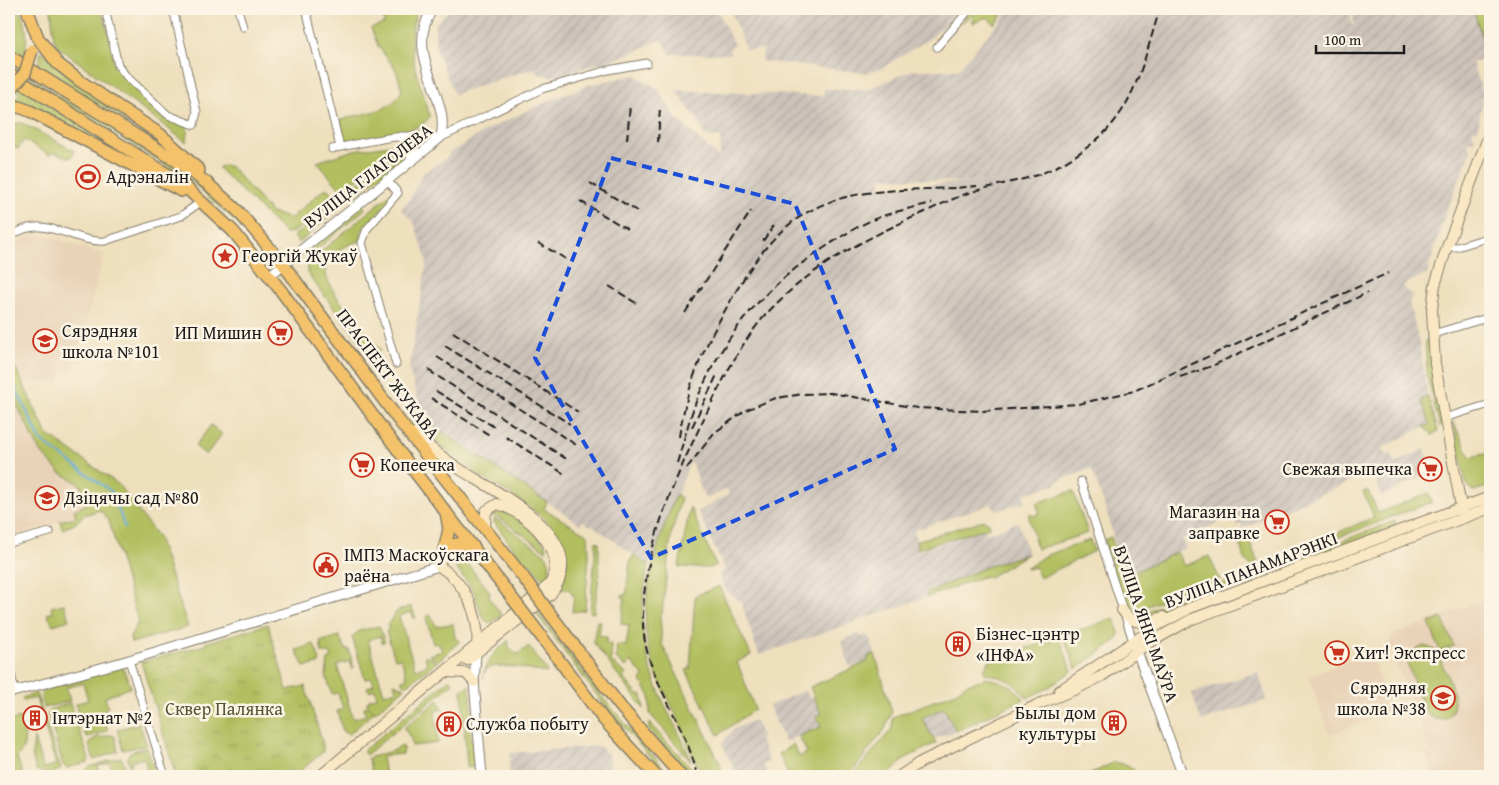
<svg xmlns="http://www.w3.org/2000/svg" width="1499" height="785" viewBox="0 0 1499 785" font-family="'Gentium Book Plus',serif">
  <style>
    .built { fill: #e9d3b8 }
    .industrial { fill: url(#industrial-furrows) }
    .railway { fill: #ccc2b9 }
    .grass { fill: #b2bf61; stroke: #676e3e }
    .park { fill: url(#park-tufts); stroke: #676e3e }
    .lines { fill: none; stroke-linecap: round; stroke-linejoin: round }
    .stream { stroke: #62abd9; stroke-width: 2 }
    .minor-casing { stroke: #857e6c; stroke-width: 9 }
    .tertiary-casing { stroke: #857e6c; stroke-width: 11 }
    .secondary-casing { stroke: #857e6c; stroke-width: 12 }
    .primary-casing { stroke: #857e6c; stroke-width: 14 }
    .minor { stroke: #fff; stroke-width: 7 }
    .tertiary { stroke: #fff; stroke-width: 9 }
    .secondary { stroke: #fae7c3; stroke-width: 10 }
    .primary { stroke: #f3c26a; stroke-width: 11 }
    .rail { stroke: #1c1c1c; stroke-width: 2; stroke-dasharray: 8 4; stroke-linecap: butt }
    .primary-bridge-casing { stroke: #857e6c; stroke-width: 14; stroke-linecap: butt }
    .primary-bridge { stroke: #f3c26a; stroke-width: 11 }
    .marked { fill: none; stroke: #1d4ed8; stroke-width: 4; stroke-dasharray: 10 6; stroke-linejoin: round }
    .labels { text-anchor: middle; stroke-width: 5; stroke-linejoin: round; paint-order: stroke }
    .street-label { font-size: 18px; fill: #1c1c1c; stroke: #fcf5e5 }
    .poi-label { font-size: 18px; fill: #1c1c1c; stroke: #fcf5e5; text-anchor: start }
    .park-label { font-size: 18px; fill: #505534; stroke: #fcf5e5 }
  </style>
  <defs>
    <pattern id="industrial-furrows" width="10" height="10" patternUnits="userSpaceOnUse" patternTransform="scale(1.25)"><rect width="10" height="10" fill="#ccc2b9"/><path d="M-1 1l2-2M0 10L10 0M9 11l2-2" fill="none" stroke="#afa69e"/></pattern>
    <pattern id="park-tufts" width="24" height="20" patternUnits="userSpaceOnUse" patternTransform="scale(1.25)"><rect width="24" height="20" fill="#b2bf61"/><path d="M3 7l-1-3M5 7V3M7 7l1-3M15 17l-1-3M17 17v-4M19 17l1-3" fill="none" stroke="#98a454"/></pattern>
  </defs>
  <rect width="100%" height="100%" fill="#fcf5e5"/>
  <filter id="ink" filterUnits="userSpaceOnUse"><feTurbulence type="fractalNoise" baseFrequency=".02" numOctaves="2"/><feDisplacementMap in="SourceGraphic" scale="10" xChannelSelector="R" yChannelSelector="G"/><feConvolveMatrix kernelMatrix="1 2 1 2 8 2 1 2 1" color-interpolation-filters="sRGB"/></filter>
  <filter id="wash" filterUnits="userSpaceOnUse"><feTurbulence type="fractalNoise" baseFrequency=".0096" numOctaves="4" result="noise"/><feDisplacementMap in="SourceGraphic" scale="20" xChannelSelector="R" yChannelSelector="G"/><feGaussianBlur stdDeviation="1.12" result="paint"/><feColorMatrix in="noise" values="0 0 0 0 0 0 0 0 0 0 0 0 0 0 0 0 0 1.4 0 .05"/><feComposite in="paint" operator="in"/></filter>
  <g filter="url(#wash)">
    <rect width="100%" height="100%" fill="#eedfbd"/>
    <path class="built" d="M31 236H45L104 254 73 370 63 368 59 383 29 380 23 383 47 433 37 445 39 450 59 472 81 485 88 504 76 517 9 537V251L19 241Z
      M1490 597V776H1433L1425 753 1429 751 1389 644 1393 635Z
      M1370 653 1391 711 1330 734 1308 676Z"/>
    <path class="industrial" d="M449 9H717L734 45 730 48V54H670L662 39 625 56 552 77 539 74 534 68 454 94 435 47V25Z
      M730 9H960L932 37 882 68 867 73 761 61 764 49 746 50Z
      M1010 9H1154L1130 82 1112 113 1087 140 1069 153 1028 173 994 181 957 182 881 177V187L862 188 840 204 895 193 900 202 814 249 770 285 763 278 719 335 691 393 679 424 677 440 669 439 660 496 645 563 592 525 590 526 583 521 580 524 424 420 409 369 427 261 414 222 401 209 409 200 423 173 448 157 449 153 491 128 548 101 592 84 635 75 658 89 676 118 719 158 721 138 705 136 697 119 675 90 823 96 824 89H869L912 70H958Z
      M1164 9H1350L1352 25 1354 24 1352 9H1473L1485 47 1488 46 1490 54V58L1472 63 1483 94 1478 129 1472 130 1475 140 1467 142 1471 151 1444 217 1427 274 1403 285 1406 291 1413 294 1409 303 1419 342 1428 396 1421 400 1430 424 1382 448 1386 456 1391 454 1395 463 1424 449 1434 470 1382 496 1372 472 1243 528 1241 524 1237 525 1233 516 1182 539 1186 548 1134 573 1117 555 1109 519 1092 469 1087 470 1056 482 1057 484 1024 494 1025 502 1000 510 994 509 992 504 914 530 918 551 985 529 987 534 1018 522 1028 554 986 567 926 593 927 597 759 655 740 600 737 601 735 596 732 597 729 592 727 593 718 573 725 570 698 512 729 494 727 489 708 498 705 497 697 480 698 479 693 466 688 459 778 314 774 310 811 276 862 244 928 215 1043 175 1074 160 1142 86Z
      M858 634 863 637 869 635 875 654 869 656 867 662 850 667 841 641Z
      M1258 672 1267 700 1201 721 1192 693Z
      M806 690 809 698 813 697 821 714V727L785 742 769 706Z
      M945 708 956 731 933 739 922 718Z
      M755 720 762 737 759 738 769 762 763 765 770 776H737L722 743 734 729Z
      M599 746 609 755 610 776H509L510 753Z"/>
    <path class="railway" d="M1154 9H1164L1142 86 1122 119 1094 146 1074 160 1043 175 928 215 862 244 811 276 775 309 779 314 688 459 690 462 665 525 655 565 645 563 660 496 669 438 677 440 679 425 674 423 679 400 685 391 691 392 719 335 736 307 764 278 770 285 785 270 814 249 900 202 895 193 840 204 833 195 881 187 994 181 1028 173 1069 153 1087 140 1112 113 1130 82Z"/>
    <path class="grass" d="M9 9H19C28 24 28 39 24 57L38 65 41 51 171 147 175 154 9 48Z
      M51 9H101L111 41 114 66 162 117 188 126 186 142 58 47 54 39Z
      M379 9H418C402 44 420 82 430 116 424 132 365 141 349 142 340 137 339 129 341 120 363 112 391 114 402 90L396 70 378 46 371 28 385 23Z
      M972 9H1007L994 24 987 17 973 23V15L960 23Z
      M1473 9H1488L1490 48 1485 47Z
      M9 64C90 114 179 158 245 228 255 238 267 248 272 260H269L238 225 192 182 9 68Z
      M9 79 157 172 14 103 15 98 20 93 9 86Z
      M22 123 75 151 71 158 53 152 50 155 24 140 18 149 9 143V124Z
      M410 142 412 145 406 155 352 198 342 195Z
      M404 143 342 191 317 162 354 150Z
      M224 165 231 167 272 213 291 218 324 189H328L335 198 294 232 285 233 218 168Z
      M390 194 393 197 361 232 362 240C349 245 333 249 326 263 317 283 368 334 381 350L370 355 307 273V263Z
      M337 199 338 209 299 243 294 236Z
      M362 204 365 209 308 257 305 253Z
      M1430 337 1442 423 1440 427 1428 381 1425 341Z
      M9 354 47 434 118 484 158 537 188 627 131 643 130 636 138 622 109 521 100 510 84 515 75 524 62 529 60 521 76 517 74 510 87 504 81 485 59 472 39 450 9 388Z
      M1428 396 1438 431 1432 435 1424 427 1430 424 1421 400Z
      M424 420 547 502 544 509 588 535 589 556 585 610 572 612 574 595 568 589H560C587 531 521 502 482 477 458 461 436 444 417 423Z
      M1453 421 1470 457 1490 453V486L1474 491 1466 484Z
      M211 425 222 434 206 455 195 446Z
      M1073 491 1088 533 1037 549 1029 518 1030 513 1033 516 1040 513 1036 503Z
      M1368 491 1378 513 1429 493 1432 502 1331 540 1330 536 1374 517 1363 492Z
      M676 494 681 498 671 536 662 614 660 615 662 644 720 763 723 776H706C692 763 689 743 681 726 672 705 660 685 653 664 633 610 657 544 676 494Z
      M690 507 716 565 710 568 679 567Z
      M501 509 526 522 546 546V551L495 515 492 517 490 515Z
      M495 518 546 555C551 564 551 570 547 580H544L530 563 526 565 494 522Z
      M984 520 989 523 990 527 918 549 916 541Z
      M1395 521 1396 526 1318 556 1313 552Z
      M1244 533 1247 534 1258 563 1252 566C1243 561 1239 546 1240 536Z
      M1111 537 1117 555 1134 572 1177 552 1184 566 1209 556 1220 580 1142 608H1132L1122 603 1104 540Z
      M1090 540 1094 551 1040 578 1035 567 1026 569 1044 556Z
      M596 541 599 543V576L594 613 590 612Z
      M457 551 490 592 489 597 502 616 489 623C479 618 478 600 473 591 467 579 454 570 451 557Z
      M1027 554 988 578 985 576 927 597 926 593 986 567Z
      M634 555 645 563H649C636 623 642 656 668 712 676 728 685 744 691 761L650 714V697L641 680 644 677 631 661 626 667 616 659 617 645 626 646 629 625 621 624 625 598 622 597V595H626L630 561Z
      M1226 582 1228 585 1225 589 1141 619V613Z
      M719 586 751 655 737 662 755 709 718 735 686 670 690 669 695 596Z
      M64 604 69 620 53 625 47 614 53 612 51 607Z
      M411 606 416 618 414 619 411 612 399 616 415 669 427 665 425 656H427L437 662 406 686 401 681 407 678 401 658 395 659 386 631 389 629 387 625 397 611Z
      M537 611 603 698 671 776H667L604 705 535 612Z
      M431 615 436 626 453 624 455 638 460 641 438 661 429 655 442 651 439 643 433 644 426 617Z
      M1114 618 1119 633 1118 639 1076 669 1063 636Z
      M1442 618 1454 646 1440 651 1429 623Z
      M597 621 601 622 599 635 607 637 606 644H611V661L626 674 623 677 638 695H642L644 709 593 642Z
      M379 626 385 642 382 643 380 636 368 640 384 694 396 690 394 683 405 688 375 712 366 703 369 702V699L377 697 375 689 369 691 367 687 374 685 372 678 365 679 352 637 359 631Z
      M339 636 345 649 349 650 354 668 352 669 350 661 337 665 353 719 366 715 364 707 367 706 374 712 349 734 343 732 337 711 343 709 338 693 332 694 326 676 328 660 332 658 330 653H322L320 642Z
      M1059 637 1072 671 1048 688 1027 698C1015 681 1004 678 985 673L984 670 988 662Z
      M509 640C507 647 512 652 518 654L529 646 547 671 546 673 515 667 496 666 486 669 483 679C485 661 495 651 509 640Z
      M314 644 320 661 318 664 304 667 296 650Z
      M1424 646 1436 650C1443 669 1466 704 1446 719H1435L1426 713 1407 664 1412 652Z
      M875 654 892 712 885 729 849 776H789L779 754 793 744 799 757 807 753 799 736 821 727 816 716 821 714 810 687 867 662 869 656Z
      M119 668H123L131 687 105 697 108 707 102 711 108 731 88 737 85 735 75 704 88 700 83 683 66 688 70 701 44 708 41 696 42 691Z
      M984 677C1001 682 1013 683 1024 699L956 731 944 708 922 718 936 743 906 758 886 776H852L892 729 893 717 956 692 967 684 984 679Z
      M450 679 453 683 366 755 363 751Z
      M470 685 472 713 469 714 471 741H474L476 767 467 768 462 690Z
      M36 693 61 769 48 775 36 770 32 755 34 738 43 768 56 765 36 698 23 701 22 698Z
      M438 700 443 709 435 711 438 743 412 746 411 739 404 728Z
      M70 703 89 759 88 762 67 768 63 765 48 714 50 710Z
      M21 718C24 732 29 745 17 757L23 776H9V721Z
      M139 723 147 745 123 750 117 730Z
      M649 723 699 776H691L686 772 649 730Z
      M110 735 115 736 118 751 94 760 89 745 91 741 99 736 100 738Z
      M403 745V754L382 756 385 776H373L368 758 395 750Z
      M147 747 156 776H149L144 758 131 761 132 765 130 766 127 758 130 752Z
      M121 757 126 767 112 771 110 763 98 766 100 776 87 775 86 770 89 767Z
      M1114 762 1128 765 1141 776H1087Z"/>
    <path class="park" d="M268 624 287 690 305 686 323 744V752L294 776H176L141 662 206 645 205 643Z"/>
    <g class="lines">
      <path class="stream" d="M9 375 41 441 112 492 125 528"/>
    </g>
  </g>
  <g filter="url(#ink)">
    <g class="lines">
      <g class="minor-casing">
        <path id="minor" d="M105 9 118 65 126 76 168 115 194 125 197 112 173 9
          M238 9 243 27
          M306 9 340 147
          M937 47 970 9
          M332 149C362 143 411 130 440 138L542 89 608 70 647 63
          M386 179 398 193 367 229 362 243 396 364
          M9 238C43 210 73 244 105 241L181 216 202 201
          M1447 247H1457L1490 237
          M1433 334 1490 317
          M1444 418 1490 404
          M1081 481 1133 641
          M9 543 50 532
          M129 660 165 776
          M9 666 15 691"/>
      </g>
      <g class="tertiary-casing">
        <path id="tertiary" d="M401 137 411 139 415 145 411 159
          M269 276 440 138C454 102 401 52 433 9
          M1135 646 1183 776
          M476 654 474 682 482 776
          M9 693 119 663 439 566"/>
      </g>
      <g class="secondary-casing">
        <path id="secondary" d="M412 433C428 446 444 459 461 470 499 494 596 539 550 595L467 660
          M1462 512 1435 364 1432 310 1435 285 1447 247 1490 132
          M444 551 439 566C466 583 480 615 477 646
          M1122 610C1135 627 1145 623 1163 617
          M447 672 466 673 474 682
          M1059 691 1160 624 1190 608 1490 497
          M320 776 550 584C568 551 528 513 497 504L486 511 485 527
          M900 776 919 763 1039 704 1076 689 1102 676 1149 643 1190 620 1490 508"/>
      </g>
      <g class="primary-casing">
        <path id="primary" d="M27 9 38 38 57 63 80 81 160 134 199 170
          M9 56 175 160 208 184 238 211 283 264 400 422 524 578
          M9 74 181 183 233 231 282 292 401 454 506 590
          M9 106 19 107 30 111 181 191
          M444 551 449 529 446 512
          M444 551C453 542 462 542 474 547
          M551 615 620 706 681 776
          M535 628 604 720 656 776"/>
      </g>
      <use href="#minor" class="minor"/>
      <use href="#tertiary" class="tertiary"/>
      <use href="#secondary" class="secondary"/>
      <use href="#primary" class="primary"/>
      <path class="rail" d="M627 140 630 105
        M658 142 660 107
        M590 183 637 211
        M580 201 627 229
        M763 241 774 225
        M538 243 566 259
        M609 286 636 303
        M685 313 751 211
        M453 332 578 412
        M445 346 570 424
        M437 357 578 446
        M428 370 568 460
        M1180 377 1212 366 1367 293
        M436 391 496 428
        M431 398 491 436
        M692 427 717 375
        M506 437 566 475
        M679 437C687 384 704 346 731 300 755 258 780 221 827 203 874 185 928 192 977 186
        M677 463C684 441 689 418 698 397 726 332 764 287 824 248 839 238 854 228 870 221 890 212 912 208 932 203
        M687 468 714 433 746 410 776 398 803 394 831 393 917 408 982 411 1078 404 1134 391 1388 273
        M697 776C687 722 644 679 643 622 642 550 675 479 705 416 724 378 743 337 773 307 816 263 869 237 925 212 940 205 956 197 972 192 994 185 1016 182 1037 175 1060 167 1085 151 1103 134 1137 102 1146 51 1160 9"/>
      <g class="primary-bridge-casing">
        <path id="primary-bridge" d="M9 91 25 73 32 50
          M524 578 551 615
          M506 590 535 628"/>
      </g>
      <use href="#primary-bridge" class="primary-bridge"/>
    </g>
  </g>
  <path class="marked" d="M611 158 795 204 895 449 651 558 535 358Z"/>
  <defs>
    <g id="stadium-ring" transform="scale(1.25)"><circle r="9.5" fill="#fcf5e5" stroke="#c8321e" stroke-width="1.5"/><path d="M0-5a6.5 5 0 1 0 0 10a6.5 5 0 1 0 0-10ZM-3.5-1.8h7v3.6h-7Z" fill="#c8321e"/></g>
    <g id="sight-ring" transform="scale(1.25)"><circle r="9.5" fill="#fcf5e5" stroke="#c8321e" stroke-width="1.5"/><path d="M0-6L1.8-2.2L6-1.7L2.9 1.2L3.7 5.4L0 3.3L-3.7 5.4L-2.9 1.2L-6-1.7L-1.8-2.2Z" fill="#c8321e"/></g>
    <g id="supermarket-ring" transform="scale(1.25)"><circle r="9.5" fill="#fcf5e5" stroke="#c8321e" stroke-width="1.5"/><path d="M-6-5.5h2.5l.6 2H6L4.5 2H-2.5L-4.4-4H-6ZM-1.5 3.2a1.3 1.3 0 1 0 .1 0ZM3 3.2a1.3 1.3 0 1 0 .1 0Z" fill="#c8321e"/></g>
    <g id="school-ring" transform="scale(1.25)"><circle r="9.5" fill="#fcf5e5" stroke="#c8321e" stroke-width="1.5"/><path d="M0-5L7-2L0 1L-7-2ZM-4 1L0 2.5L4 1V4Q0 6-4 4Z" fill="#c8321e"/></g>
    <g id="civic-ring" transform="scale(1.25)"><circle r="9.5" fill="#fcf5e5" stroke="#c8321e" stroke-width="1.5"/><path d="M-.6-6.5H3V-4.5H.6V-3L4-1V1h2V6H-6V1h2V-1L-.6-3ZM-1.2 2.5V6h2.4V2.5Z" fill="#c8321e"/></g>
    <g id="building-ring" transform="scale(1.25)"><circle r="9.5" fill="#fcf5e5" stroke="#c8321e" stroke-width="1.5"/><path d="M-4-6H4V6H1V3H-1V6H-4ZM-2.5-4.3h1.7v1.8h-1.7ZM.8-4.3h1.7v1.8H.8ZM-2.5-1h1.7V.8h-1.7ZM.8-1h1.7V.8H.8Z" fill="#c8321e"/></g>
  </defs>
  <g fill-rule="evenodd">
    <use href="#stadium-ring" x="88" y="177"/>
    <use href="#sight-ring" x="225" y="256"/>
    <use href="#supermarket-ring" x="280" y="333"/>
    <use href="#school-ring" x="45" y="341"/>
    <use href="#supermarket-ring" x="362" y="465"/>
    <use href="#supermarket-ring" x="1430" y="469"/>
    <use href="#school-ring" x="47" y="498"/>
    <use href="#supermarket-ring" x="1277" y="522"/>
    <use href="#civic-ring" x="326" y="565"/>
    <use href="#building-ring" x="958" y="644"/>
    <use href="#supermarket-ring" x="1337" y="653"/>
    <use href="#school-ring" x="1443" y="698"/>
    <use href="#building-ring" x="35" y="718"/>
    <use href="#building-ring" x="1114" y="723"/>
    <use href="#building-ring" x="449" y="724"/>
  </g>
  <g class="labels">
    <g class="street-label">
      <text transform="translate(368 176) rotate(-38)" y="6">ВУЛІЦА ГЛАГОЛЕВА</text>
      <text transform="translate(388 374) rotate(53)" y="6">ПРАСПЕКТ ЖУКАВА</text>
      <text transform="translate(1251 570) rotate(-21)" y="6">ВУЛІЦА ПАНАМАРЭНКІ</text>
      <text transform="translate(1146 624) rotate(71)" y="6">ВУЛІЦА ЯНКІ МАЎРА</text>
    </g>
    <g class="poi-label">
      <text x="106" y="183">Адрэналін</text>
      <text x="242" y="262">Георгій Жукаў</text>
      <text x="62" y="337">Сярэдняя<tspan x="62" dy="21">школа №101</tspan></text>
      <text x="262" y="339" text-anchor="end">ИП Мишин</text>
      <text x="380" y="471">Копеечка</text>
      <text x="1412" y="475" text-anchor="end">Свежая выпечка</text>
      <text x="64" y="504">Дзіцячы сад №80</text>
      <text x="1260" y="518" text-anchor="end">Магазин на<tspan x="1260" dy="21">заправке</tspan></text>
      <text x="344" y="561">ІМПЗ Маскоўскага<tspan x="344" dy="21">раёна</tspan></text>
      <text x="976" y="640">Бізнес-цэнтр<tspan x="976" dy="21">«ІНФА»</tspan></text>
      <text x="1354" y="659">Хит! Экспресс</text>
      <text x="1426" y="694" text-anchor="end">Сярэдняя<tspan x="1426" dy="21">школа №38</tspan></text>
      <text x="1096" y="719" text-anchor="end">Былы дом<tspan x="1096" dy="21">культуры</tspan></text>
      <text x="52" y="724">Інтэрнат №2</text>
      <text x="466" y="730">Служба побыту</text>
    </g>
    <g class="park-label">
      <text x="224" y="715">Сквер Палянка</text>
    </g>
  </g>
  <rect width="1499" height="785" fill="none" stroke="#fcf5e5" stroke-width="30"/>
  <path d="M1316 45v8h88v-8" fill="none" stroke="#1c1c1c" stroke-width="2.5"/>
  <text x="1324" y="45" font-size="15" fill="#1c1c1c" stroke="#fcf5e5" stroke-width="4" paint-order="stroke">100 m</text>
</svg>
